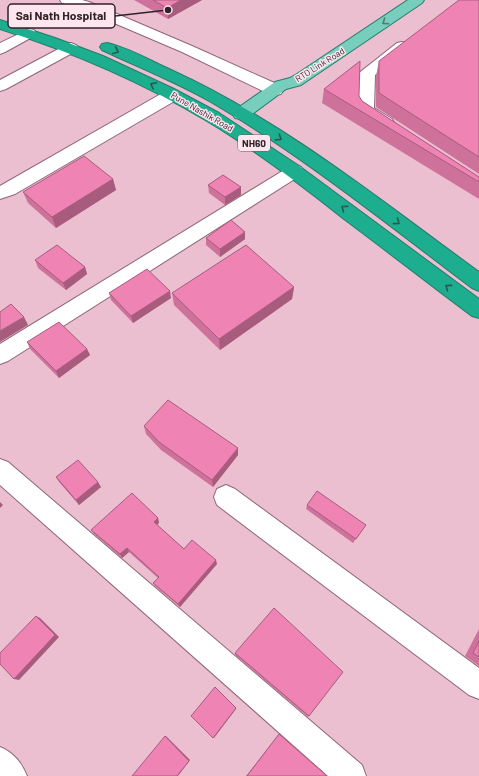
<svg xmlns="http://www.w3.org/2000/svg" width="479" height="776" viewBox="0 0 479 776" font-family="Barlow,sans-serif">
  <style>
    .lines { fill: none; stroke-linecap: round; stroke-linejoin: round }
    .minor-casing { stroke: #8e6676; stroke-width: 2 }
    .major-casing { stroke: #247d6b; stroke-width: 2 }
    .highway-casing { stroke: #247d6b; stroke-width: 2 }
    .minor { fill: #fff; fill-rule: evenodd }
    .major { fill: #77cebc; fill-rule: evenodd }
    .highway { fill: #1cae8f; fill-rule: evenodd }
    .wall { fill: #ce729b }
    .shaded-wall { fill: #a75c7e }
    .building { fill: #ef84b4; stroke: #a75c7e }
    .oneway { stroke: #547872 }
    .oneway2 { stroke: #295951 }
    .labels { text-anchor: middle; stroke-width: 3; stroke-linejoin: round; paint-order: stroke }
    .far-street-label { font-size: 9px; fill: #322128; stroke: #fee6ef }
    .shield { fill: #fee6ef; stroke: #6f5c64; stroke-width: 1 }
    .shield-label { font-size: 10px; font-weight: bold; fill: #322128 }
    .leader { fill: none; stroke: #322128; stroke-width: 1.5 }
    .callout-dot { fill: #322128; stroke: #fee6ef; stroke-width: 1.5 }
    .callout { fill: #fee6ef; stroke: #322128; stroke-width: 1.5 }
    .callout-label { font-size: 12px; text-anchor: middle; font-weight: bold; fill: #322128 }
  </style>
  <rect width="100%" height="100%" fill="#ebbed0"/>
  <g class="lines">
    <g class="minor-casing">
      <path id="minor" d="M60 0H82L89 2 192 46 281 86 283 90 281 94 275 95 269 94 182 52 79 8 62 3Z
        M29 29 34 30 36 33 34 36 5 52 0 54V43Z
        M402 42 407 43 409 46 407 49 375 75 374 108 392 119 394 123 392 127C381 130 364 120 358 110L359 73 397 43Z
        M71 43 76 45 79 48 76 51 6 89 0 91V80L66 45Z
        M172 90 178 91 180 95 178 99 15 194 0 199V186L166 91Z
        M295 165 301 167 304 171 301 175 8 361 0 364V344L289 167Z
        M0 459 8 462 362 765 366 776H328L0 485Z
        M226 485 235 489 479 668V699L469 695 217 505 214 497 217 489Z
        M0 747C14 753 21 762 27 776H0Z"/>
    </g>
    <g class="major-casing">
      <path id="major" d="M408 0H424L422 3 301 85 286 89 247 118 241 119 235 118 233 114 235 110 275 82 290 78 297 74Z"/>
    </g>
    <g class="highway-casing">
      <path id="highway" d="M0 20 55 38 103 56 174 89 219 113 299 166 479 299V318L472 316C429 284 387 251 344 219 300 184 255 150 207 121 142 82 72 52 0 29Z
        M107 43C129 48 151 61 171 70 283 121 380 200 479 272V291L472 288C387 224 303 156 211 102 176 82 138 67 102 50L100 47 102 44Z"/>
    </g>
    <use href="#minor" class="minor"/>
    <use href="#major" class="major"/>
    <use href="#highway" class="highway"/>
  </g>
  <path class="wall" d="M134 0H202L168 19Z
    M479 0V174L376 107V76L379 61Z
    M324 89 359 96 362 101 479 177V199L322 103Z
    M113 179 116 190 56 228 28 203 23 192Z
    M208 185 241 187V195L225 205 209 193Z
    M245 232V239L220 257 206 245V238Z
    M35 260 85 267 87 274 66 290 38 268Z
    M294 287 292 299 220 350 174 305 172 293Z
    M109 293 171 298 133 323 111 300Z
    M27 342 87 349 90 355 59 378 30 349Z
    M144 426 238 455 213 487 161 450 146 434Z
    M56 477 101 487 79 505 59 482Z
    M307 505 366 525 353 543 306 509Z
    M158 518 159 523 157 525 184 549 217 564 180 607 155 586 153 583 158 578 129 552 122 558 94 534 91 530Z
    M479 629V666L465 656Z
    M235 653 309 716 308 717 235 655Z
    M279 734 327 776H246Z"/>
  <path class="shaded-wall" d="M181 0H202L168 19 167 8Z
    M113 179 116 190 56 228 52 217Z
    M241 187V195L225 205V197Z
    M245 232V239L220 257V249Z
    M85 267 87 274 66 290 63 283Z
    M294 287 292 299 220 350 219 339Z
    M170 291 171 298 133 323 131 316Z
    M24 317 28 325 0 342V331Z
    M87 349 90 355 59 378 56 371Z
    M238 448V455L213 487 212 480Z
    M98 482 101 487 79 505 76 500Z
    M0 502 3 505 0 508Z
    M158 518 159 523 155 526 154 522Z
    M127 548 129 552 122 558 120 554Z
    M216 560 217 564 180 607 178 604Z
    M36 616 40 618 59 637 19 680 14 679Z
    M236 708V709L214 738H213Z
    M165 736H166L190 760 178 776H177Z"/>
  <path class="building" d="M153 0H181L167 8Z
    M459 0H479V157L379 93V61Z
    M360 61 359 96 362 101 479 177V182L324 89Z
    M84 156 113 179 52 217 23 192Z
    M223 175 241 187 225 197 208 185Z
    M231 220 245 232 220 249 206 238Z
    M57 245 85 267 63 283 35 260Z
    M246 245 294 287 219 339 172 293Z
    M147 269 170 291 131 316 109 293Z
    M11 304 24 317 0 331V312Z
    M59 322 87 349 56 371 27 342Z
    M168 400 238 448 212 480 159 442 144 426Z
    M78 460 98 482 76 500 56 477Z
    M317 491 366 525 356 539 307 505Z
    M132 493 158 518 154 522 184 549 192 540 216 560 178 604 153 583 159 577 127 548 120 554 91 530Z
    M274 608 343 672 309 716 235 653Z
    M36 616 55 635 14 679 0 664V653Z
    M479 641V657L473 653Z
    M215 687 236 708 213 738 191 716Z
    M279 734 327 776H247Z
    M165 736 189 761 177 776H132Z"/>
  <defs><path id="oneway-chevron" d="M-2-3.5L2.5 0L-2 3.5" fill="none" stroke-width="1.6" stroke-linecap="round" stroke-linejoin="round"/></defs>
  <use class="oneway" href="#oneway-chevron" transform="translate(385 22) rotate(146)"/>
  <g class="oneway2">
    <use href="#oneway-chevron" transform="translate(116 51) rotate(23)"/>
    <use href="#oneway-chevron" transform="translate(153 85) rotate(-153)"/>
    <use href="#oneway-chevron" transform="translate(279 138) rotate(33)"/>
    <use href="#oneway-chevron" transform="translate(344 208) rotate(-143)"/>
    <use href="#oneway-chevron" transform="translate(397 222) rotate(37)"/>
    <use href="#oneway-chevron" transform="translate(448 287) rotate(-143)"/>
  </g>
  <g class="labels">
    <g class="far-street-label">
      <text transform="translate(320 65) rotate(-32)" y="3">RTO Link Road</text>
      <text transform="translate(202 112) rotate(30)" y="3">Pune Nashik Road</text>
    </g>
    <rect class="shield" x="238" y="135" width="32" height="16" rx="3"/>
    <g class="shield-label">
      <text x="254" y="147">NH60</text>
    </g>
  </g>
  <path class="leader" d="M168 10L115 16"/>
  <circle class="callout-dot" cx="168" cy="10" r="4"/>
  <rect class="callout" x="8" y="4" width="107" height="24" rx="4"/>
  <g class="callout-label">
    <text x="61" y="20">Sai Nath Hospital</text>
  </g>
</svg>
